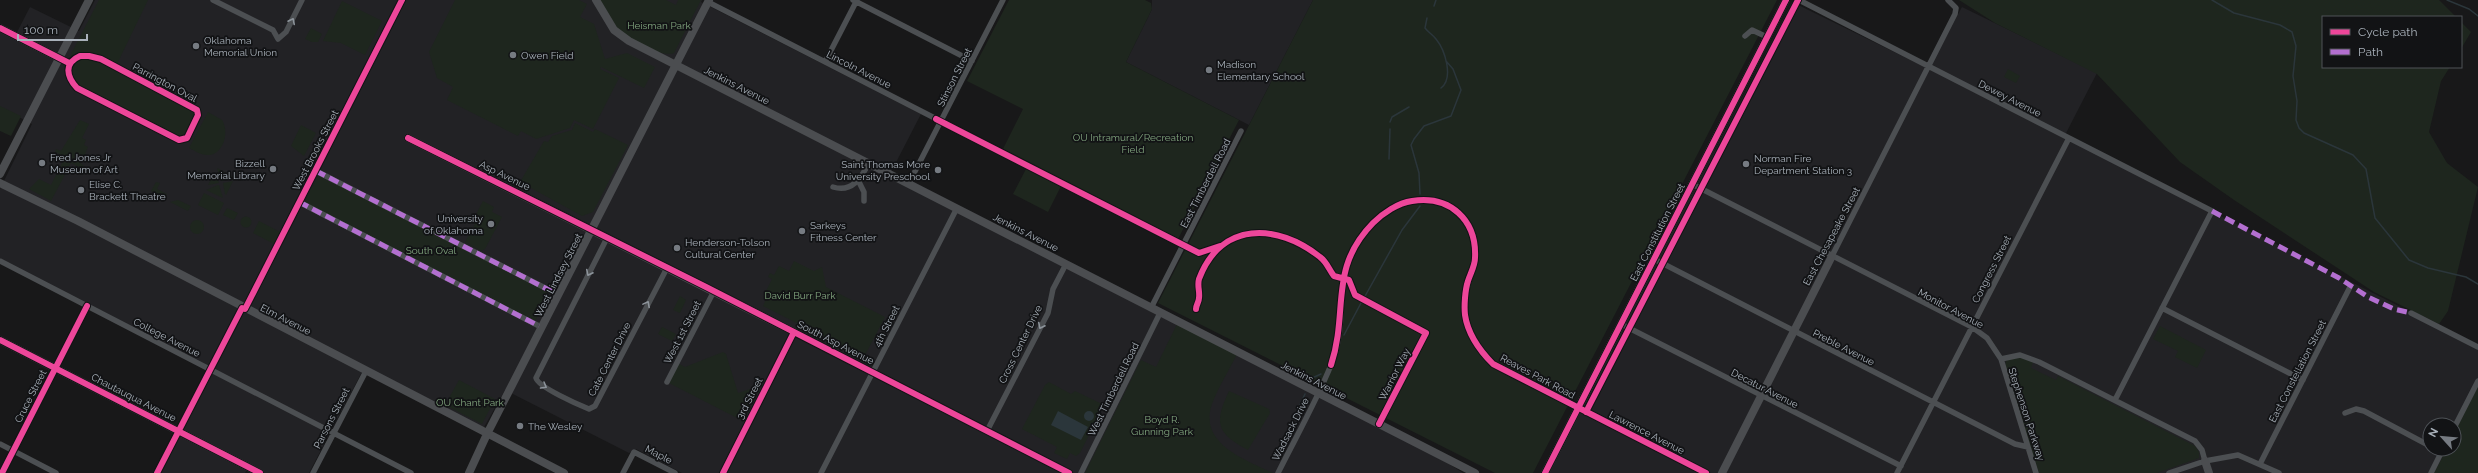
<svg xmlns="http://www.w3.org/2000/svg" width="2478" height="473" viewBox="0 0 2478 473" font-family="Raleway,sans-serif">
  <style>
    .built { fill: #222225; fill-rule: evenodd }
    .green { fill: #1e261e }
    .water { fill: #2b363b }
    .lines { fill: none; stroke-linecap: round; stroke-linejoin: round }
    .stream { stroke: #2b363b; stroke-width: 1.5 }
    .street { stroke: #4c4f52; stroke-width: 5.5 }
    .secondary { stroke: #4b4d50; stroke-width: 8 }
    .quiet { stroke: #b36fd0; stroke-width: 5; stroke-dasharray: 10 5; stroke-linecap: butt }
    .cycleway-casing { stroke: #121315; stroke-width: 8 }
    .cycleway { stroke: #ed469a; stroke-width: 6 }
    .oneway { stroke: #8d949b }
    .poi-dot { fill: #767b82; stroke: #121315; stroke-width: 1.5 }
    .labels { text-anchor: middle; stroke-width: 3.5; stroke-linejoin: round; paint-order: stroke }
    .park-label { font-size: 10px; fill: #82a67f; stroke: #121315 }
    .poi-label { font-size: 10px; fill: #a9b1ba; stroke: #121315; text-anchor: start }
    .street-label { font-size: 10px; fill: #a9b1ba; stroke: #121315 }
  </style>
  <rect width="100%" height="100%" fill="#181819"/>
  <path class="built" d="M95 0H702L701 2 921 114 889 176 1443 460 1463 473H682L636 449 629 453 505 390 483 429 364 368 309 473H265L250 465 245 473H161L155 470 209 366 0 258V189L32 124 0 107V30L14 38 30 7 79 31Z
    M1152 0H1313L1249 125 1126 62 1152 9Z
    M1792 2 1929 69 1962 7 2097 73 2064 137 2478 346V473H1547ZM2430 425H2454V449H2430Z"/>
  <path class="green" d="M99 0H148L117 64C95 53 94 51 70 56Z
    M455 0H579L587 4 580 17 594 24 605 59 627 53 655 67 644 88 601 67 600 69 619 78 593 129 574 120 570 128 536 139 521 131 518 136 447 100 453 87 437 78 429 52Z
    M595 0H666L676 5 678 0H701L674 53C664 58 623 40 614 29 606 21 601 9 595 0Z
    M1009 0H1145L1151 3 1152 9 1126 62 1239 120 1177 241 1002 151 1023 109 967 81Z
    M1313 0H1777L1533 473H1495L1158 303Z
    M1959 0H2439L2456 17H2323V67H2450L2441 81 2429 132 2447 163 2478 187 2448 311 2439 324 2374 292 2234 200 2180 162 2097 74 1995 23Z
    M342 1 382 21 365 55 341 43 323 41Z
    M2461 22 2471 32 2461 49Z
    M311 28 322 34 318 42H312L305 39Z
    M89 56 198 111 184 140 80 90 70 79 71 61Z
    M2008 69 2020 76 2016 83 2004 77Z
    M0 106 21 116 11 136 0 131Z
    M208 112 222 120C230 132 223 156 207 155 201 155 195 151 189 148Z
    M80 120 89 124 82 138 86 140 84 145 88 147 83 159 80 158 78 161 84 166 83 169 71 163 51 201 29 189 39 179 51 185 65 157 55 152 56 149 61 151Z
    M575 123 593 132 595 129 628 145 593 212 582 216 520 182 544 141 548 142 552 136 572 130Z
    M301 125 316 133 304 156 291 146Z
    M217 168 234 177V178L221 181Z
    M1026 169 1061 186 1048 212 1013 194Z
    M215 172 219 183 208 185Z
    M319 174 549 293 535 321 304 202Z
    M233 181 226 195 225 194 223 183Z
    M156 182 160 183 157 189 167 194 165 198 151 191Z
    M218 185H219L223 198 206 190Z
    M204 193 224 203 218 215 198 205Z
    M178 200 191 206 188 211 170 202Z
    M483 201 494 207 492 212 502 217 485 249 481 251 465 242 475 224 472 222Z
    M227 208 238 213 234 220 223 215Z
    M240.5 222a5.5 5.5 0 1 1 11 0a5.5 5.5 0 1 1-11 0Z
    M190 227a7 7 0 1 1 14 0a7 7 0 1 1-14 0Z
    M259 221 280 232 274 244 253 233Z
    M794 261 814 271 822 267 826 287 885 317 864 357 763 306 768 295 766 291 772 279 768 277 770 273 774 275 779 266 789 271Z
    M680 296 686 300 680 313 673 310Z
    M1177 324 1237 354C1229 371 1218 387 1212 404 1198 444 1246 460 1273 473H1085L1141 360 1156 367Z
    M2160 326 2206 350 2197 368 2175 357 2178 351 2153 339Z
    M662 327 676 334 672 341 658 334Z
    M723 352 726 354 738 393 750 389 754 397 743 421 669 383 679 364 685 367Z
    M2021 357 2033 362 2031 368 2056 380 2058 376 2195 446 2199 452V458L2157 473H2039L2005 368 2006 360Z
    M459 380 495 399 482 424 445 405Z
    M1049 382 1071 394 1075 391 1104 405 1080 453 1076 456 1070 453 1067 459 1054 453 1057 447 1022 429 1045 385Z
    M2478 386V473H2434L2447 449H2454V434Z
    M1229 391 1269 409 1270 413 1248 450C1216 433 1214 423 1229 391Z"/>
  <path class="water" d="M1084 416a5 5 0 1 1 10 0a5 5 0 1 1-10 0Z
    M1058 411 1088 427 1081 440 1051 425Z"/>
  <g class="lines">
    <path class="stream" d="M2212 0 2234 13 2280 25 2292 32 2296 46 2293 76 2297 101 2296 120 2299 128 2304 133 2353 155 2366 169 2375 218 2409 260 2428 268 2466 277 2478 284
      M2447 0 2469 9 2478 16
      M1434 6 1436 0
      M1427 18 1425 28C1428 32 1433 35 1436 39 1445 50 1454 78 1441 88
      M1390 122 1392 117 1409 107
      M1389 159 1390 129
      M1420 194 1419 173 1411 145 1414 139 1424 126 1451 116 1461 90 1453 69 1446 61
      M1364 298 1402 230 1420 206
      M1344 335 1361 303
      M1312 378 1321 374
      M1279 450 1305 394"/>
    <path class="street" d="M213 0 273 30 278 39 286 32 302 0
      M853 0 972 61
      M1799 0 2212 211 2115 400
      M708 2 1001 152
      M1745 36 1752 30 1767 37
      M80 56H89L101 59 197 110 198 115 187 138 179 140 77 88C66 76 64 63 80 56Z
      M825 62 857 0
      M316 171 555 293
      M859 182 864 192V201
      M909 183 1003 0
      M1692 184 1972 327 1987 338 2001 359 2036 473
      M833 187C852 193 861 178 869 163
      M299 202 539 326
      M607 238 536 378C538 387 579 405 589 409L595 406 667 268
      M1832 256 1955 14 1956 8 1948 0
      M1654 259 2015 444 2028 447
      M0 261 411 473
      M1151 308 1241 131
      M2162 308 2303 380
      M245 309 402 0
      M2411 313 2478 347
      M1621 324 1901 466
      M2001 359 2020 355 2039 362 2195 441 2202 450 2205 461 2238 455 2279 473
      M667 382 714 291
      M2345 413 2356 409 2364 411 2430 446
      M1379 424 1426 333
      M2454 428 2478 381
      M987 431 1048 313 1053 289 1066 264
      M0 444 56 473
      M2260 464 2350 287
      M2 473 87 306
      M157 473 242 308
      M313 473 366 371
      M623 473 634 452 675 473
      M723 473 794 332 1069 473
      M821 473 957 208
      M1081 473 1160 313
      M1278 473C1296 437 1316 402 1331 365 1353 311 1325 272 1372 224 1384 212 1400 203 1417 200 1438 197 1456 207 1468 224 1488 252 1460 285 1465 315 1468 335 1479 350 1493 364L1706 473
      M1897 473 2069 138
      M2169 473 2205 461
      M2431 473 2443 449"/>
    <path class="secondary" d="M596 0 614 30 629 41 1475 473
      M0 28 59 58
      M408 138 794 332
      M0 174 89 0
      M0 183 78 221 564 473
      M0 340 260 473
      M2205 461 2209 473
      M469 473 487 434 709 0
      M1545 473 1786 0
      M1722 473 1832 256"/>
    <path class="quiet" d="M316 171 555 293
      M299 202 539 326
      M2212 211 2339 278 2368 297 2394 309 2411 313"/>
    <g class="cycleway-casing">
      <path id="cycleway" d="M0 28 69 63
        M80 56H89L101 59 197 110 198 115 187 138 179 140 77 88C66 76 64 63 80 56Z
        M936 119 1199 253 1220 246
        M408 138 706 287 1069 473
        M1196 309C1196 305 1199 302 1199 298 1200 291 1197 286 1199 279 1221 221 1277 223 1320 257 1327 262 1329 270 1334 276L1349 280 1355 295 1426 333 1379 424
        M0 340 260 473
        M1331 365C1349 310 1328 269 1373 223 1383 213 1398 203 1412 201 1450 195 1477 220 1475 258 1475 266 1470 274 1468 281 1465 290 1464 306 1465 315 1468 335 1479 350 1493 364L1706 473
        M1586 412 1798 0
        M2 473 87 306
        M157 473 242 308 245 309 402 0
        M723 473 794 332
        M1545 473 1786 0"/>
    </g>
    <use href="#cycleway" class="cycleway"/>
  </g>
  <defs><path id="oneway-chevron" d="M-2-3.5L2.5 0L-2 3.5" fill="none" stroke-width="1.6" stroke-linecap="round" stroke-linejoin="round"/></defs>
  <g class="oneway">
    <use href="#oneway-chevron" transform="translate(292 21) rotate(-63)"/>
    <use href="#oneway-chevron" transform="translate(589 273) rotate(117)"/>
    <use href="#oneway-chevron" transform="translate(647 304) rotate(-62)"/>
    <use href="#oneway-chevron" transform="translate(1041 326) rotate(117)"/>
    <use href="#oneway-chevron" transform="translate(544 386) rotate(30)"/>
  </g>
  <g class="poi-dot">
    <circle cx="196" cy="46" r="4"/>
    <circle cx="513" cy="55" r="4"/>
    <circle cx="1209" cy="70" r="4"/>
    <circle cx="42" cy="163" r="4"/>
    <circle cx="1746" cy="164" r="4"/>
    <circle cx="273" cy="169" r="4"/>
    <circle cx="938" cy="170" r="4"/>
    <circle cx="81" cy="190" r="4"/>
    <circle cx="491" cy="224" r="4"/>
    <circle cx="802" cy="231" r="4"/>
    <circle cx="677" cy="248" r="4"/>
    <circle cx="520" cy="426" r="4"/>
  </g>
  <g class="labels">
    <g class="park-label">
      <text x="659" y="29">Heisman Park</text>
      <text x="1133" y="141">OU Intramural/Recreation<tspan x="1133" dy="12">Field</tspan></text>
      <text x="431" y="254">South Oval</text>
      <text x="800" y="299">David Burr Park</text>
      <text x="470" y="406">OU Chant Park</text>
      <text x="1162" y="423">Boyd R.<tspan x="1162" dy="12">Gunning Park</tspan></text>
    </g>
    <g class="poi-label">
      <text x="204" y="44">Oklahoma<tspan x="204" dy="12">Memorial Union</tspan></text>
      <text x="521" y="59">Owen Field</text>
      <text x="1217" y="68">Madison<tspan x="1217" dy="12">Elementary School</tspan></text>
      <text x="50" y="161">Fred Jones Jr<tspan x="50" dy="12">Museum of Art</tspan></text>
      <text x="1754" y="162">Norman Fire<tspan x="1754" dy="12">Department Station 3</tspan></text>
      <text x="265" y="167" text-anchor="end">Bizzell<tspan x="265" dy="12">Memorial Library</tspan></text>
      <text x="930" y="168" text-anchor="end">Saint Thomas More<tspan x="930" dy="12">University Preschool</tspan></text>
      <text x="89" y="188">Elise C.<tspan x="89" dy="12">Brackett Theatre</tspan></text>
      <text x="483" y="222" text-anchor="end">University<tspan x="483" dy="12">of Oklahoma</tspan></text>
      <text x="810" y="229">Sarkeys<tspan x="810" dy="12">Fitness Center</tspan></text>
      <text x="685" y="246">Henderson-Tolson<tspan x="685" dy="12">Cultural Center</tspan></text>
      <text x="528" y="430">The Wesley</text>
    </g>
    <g class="street-label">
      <text transform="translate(859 69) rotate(27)" y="4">Lincoln Avenue</text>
      <text transform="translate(954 77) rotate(-63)" y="4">Stinson Street</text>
      <text transform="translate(165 82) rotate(28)" y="4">Parrington Oval</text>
      <text transform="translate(737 85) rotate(27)" y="4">Jenkins Avenue</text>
      <text transform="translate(2010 98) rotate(27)" y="4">Dewey Avenue</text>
      <text transform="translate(315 150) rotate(-63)" y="4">West Brooks Street</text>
      <text transform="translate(505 175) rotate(26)" y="4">Asp Avenue</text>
      <text transform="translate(1205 183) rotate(-63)" y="4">East Timberdell Road</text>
      <text transform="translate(1026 232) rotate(27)" y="4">Jenkins Avenue</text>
      <text transform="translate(1657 232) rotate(-63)" y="4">East Constitution Street</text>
      <text transform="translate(1831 236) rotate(-62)" y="4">East Chesapeake Street</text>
      <text transform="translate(1991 269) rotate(-63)" y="4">Congress Street</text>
      <text transform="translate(558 275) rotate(-63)" y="4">West Lindsey Street</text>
      <text transform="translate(1951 308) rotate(28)" y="4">Monitor Avenue</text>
      <text transform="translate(286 319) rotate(27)" y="4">Elm Avenue</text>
      <text transform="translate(886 326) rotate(-63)" y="4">4th Street</text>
      <text transform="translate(682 332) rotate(-63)" y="4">West 1st Street</text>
      <text transform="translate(167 337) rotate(27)" y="4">College Avenue</text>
      <text transform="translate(836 342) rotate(27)" y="4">South Asp Avenue</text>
      <text transform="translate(1020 344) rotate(-64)" y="4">Cross Center Drive</text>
      <text transform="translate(1844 347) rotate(27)" y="4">Preble Avenue</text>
      <text transform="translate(609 359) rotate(-63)" y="4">Cate Center Drive</text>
      <text transform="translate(2297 371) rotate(-63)" y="4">East Constellation Street</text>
      <text transform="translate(1394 374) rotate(-63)" y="4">Warrior Way</text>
      <text transform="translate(1538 376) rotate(28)" y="4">Reaves Park Road</text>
      <text transform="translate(1314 380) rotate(27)" y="4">Jenkins Avenue</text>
      <text transform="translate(1765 388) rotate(27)" y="4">Decatur Avenue</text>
      <text transform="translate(1113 389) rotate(-64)" y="4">West Timberdell Road</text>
      <text transform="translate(30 396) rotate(-63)" y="4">Cruce Street</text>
      <text transform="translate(134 397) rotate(27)" y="4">Chautauqua Avenue</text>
      <text transform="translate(749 398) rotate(-63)" y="4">3rd Street</text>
      <text transform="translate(2027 414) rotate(72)" y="4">Stephenson Parkway</text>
      <text transform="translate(331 418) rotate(-63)" y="4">Parsons Street</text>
      <text transform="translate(1290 429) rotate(-63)" y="4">Wadsack Drive</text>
      <text transform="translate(1647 432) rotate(27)" y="4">Lawrence Avenue</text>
      <text transform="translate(659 454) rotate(27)" y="4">Maple</text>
    </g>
  </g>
  <rect x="2322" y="16" width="140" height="52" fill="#121315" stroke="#4e5257"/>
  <rect x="2330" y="29" width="20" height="6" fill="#ed469a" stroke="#4e5257"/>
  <text x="2358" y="36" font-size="12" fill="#a9b1ba">Cycle path</text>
  <rect x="2330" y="49" width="20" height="6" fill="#b36fd0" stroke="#4e5257"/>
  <text x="2358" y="56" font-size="12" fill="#a9b1ba">Path</text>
  <g transform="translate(2442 437) rotate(297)"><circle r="19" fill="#121315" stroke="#4e5257"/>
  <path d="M0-3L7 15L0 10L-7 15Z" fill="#767b82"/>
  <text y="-6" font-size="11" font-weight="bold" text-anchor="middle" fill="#a9b1ba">N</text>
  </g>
  <path d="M18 34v6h69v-6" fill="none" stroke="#a9b1ba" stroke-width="2"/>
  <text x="24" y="34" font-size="12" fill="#a9b1ba" stroke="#121315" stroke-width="3" paint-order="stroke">100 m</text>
</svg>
